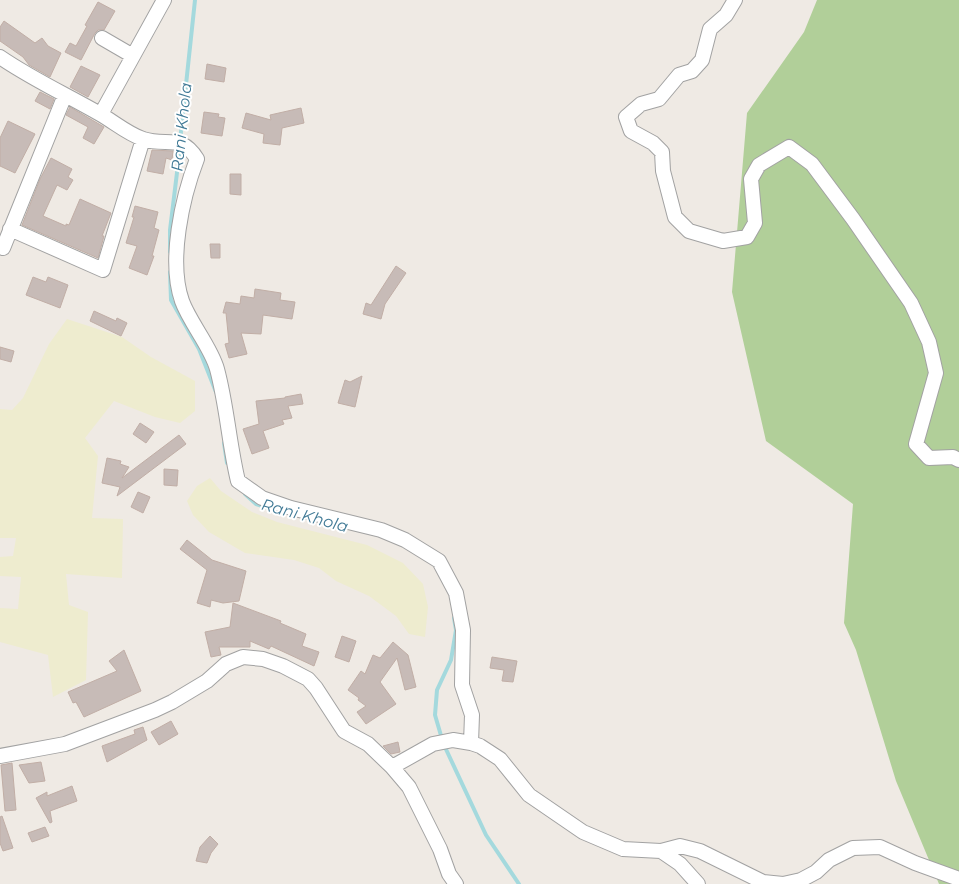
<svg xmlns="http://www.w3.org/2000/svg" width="959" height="884" viewBox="0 0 959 884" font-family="Montserrat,sans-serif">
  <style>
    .farmland { fill: #eeeccf }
    .forest { fill: #b1cf99 }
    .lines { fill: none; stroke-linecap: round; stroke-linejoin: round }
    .stream { stroke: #a4d9dd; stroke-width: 4 }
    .building { fill: #c7bbb7; stroke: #c1aea6 }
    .street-casing { stroke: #a2a2a2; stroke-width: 16 }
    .street { stroke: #fff; stroke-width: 14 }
    .labels { text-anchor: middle; stroke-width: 4; stroke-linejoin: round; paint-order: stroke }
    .water-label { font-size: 16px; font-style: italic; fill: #417a96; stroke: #fff }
  </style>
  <rect width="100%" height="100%" fill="#efeae4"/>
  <path class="farmland" d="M67 319 122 337 151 357 195 381V411L180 423 155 417 114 401 85 438 98 456 92 518 123 519 122 578 66 574 69 605 88 612 86 680 53 697 48 655 0 642V608L18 609 21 577 0 576V557L13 556 16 538H0V409L12 410 23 398 49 344Z
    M210 478 221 491 252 512 277 522 367 545 403 563 423 584 428 607 425 637 409 634 396 616 369 596 336 581 319 568 294 560 245 553 209 532 193 515 187 501 197 486Z"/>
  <path class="forest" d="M817 0H959V884H939L896 781 856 650 844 623 853 504 766 441 732 292 747 113 804 32Z"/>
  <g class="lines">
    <path class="stream" d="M180 141 195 0
      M170 252V230L180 148
      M170 272 171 300 199 349 216 392
      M224 443 227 463
      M245 494 256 504 278 511
      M442 739 435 715 437 690 451 660 456 630 454 618
      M444 745 486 835 519 884"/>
  </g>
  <path class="building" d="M98 2 115 11 104 30H98L95 33 81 60 65 52 70 43 76 46 87 26 85 25Z
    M4 21 35 43 42 38 48 46 61 53 50 77 29 65 23 57 0 41V27Z
    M207 64 226 68 224 82 205 79Z
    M81 66 100 75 88 97 70 87Z
    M40 92 54 99 50 109 35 101Z
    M70 107 104 127 94 144 83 138 88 127 66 115Z
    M301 108 304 123 282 128 280 145 263 143 264 134 242 128 246 113 271 120 270 115Z
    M204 112 219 114 218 117 225 118 222 136 201 133Z
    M8 121 35 134 15 173 0 166V138Z
    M152 150 173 151 172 160 166 158 163 174 147 171Z
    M51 158 72 169 68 177 73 180 67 190 57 185 43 216 66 226V224L69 225 80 199 111 213 102 236H104L98 258 22 225 40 179Z
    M230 174H241V195L230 194Z
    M135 206 158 212 154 228 159 230 152 256H154L147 275 129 268 137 246 126 243 134 217H132Z
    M210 244H220V258H211Z
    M396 266 406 273 385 304 381 319 363 314 366 303 371 305Z
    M33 277 46 282 48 277 68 285 60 308 26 295Z
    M255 289 281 293 280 300 295 302 292 319 263 315 261 334 241 333 247 354 229 358 225 344 229 343 226 313H223L226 302 240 304 241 296 254 298Z
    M94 311 116 321 117 318 127 323 121 336 90 321Z
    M0 347 14 351 11 362 0 359Z
    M362 376 355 407 338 403 345 380 350 382Z
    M301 394 303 404 288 406 292 418 282 420 284 424 263 431 269 448 252 454 243 429 259 424 256 401 285 398V397Z
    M140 423 154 432 146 443 133 434Z
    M179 435 186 444 117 496 120 487 102 483 107 458 121 461 120 464 129 467 122 478Z
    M164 469 178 470 177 486 164 485Z
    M138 492 150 497 143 513 131 507Z
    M187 540 212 560 246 571 239 601 223 603 211 600 210 607 197 603 207 570 180 549Z
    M233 603 281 621 280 623 306 634 302 646 319 652 314 666 271 646 269 649 250 641V647H219L221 655 211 657 205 632 230 627Z
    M342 636 356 641 349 662 335 657Z
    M393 642 408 655 416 687 405 690 397 658 380 682 396 704 366 724 357 712 366 706 358 700 359 698 348 690 361 671 365 674 373 655 380 658Z
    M124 650 141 691 84 717 76 702 73 703 68 692 117 671 109 661Z
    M492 657 517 661 513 682 502 681 504 670 490 668Z
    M171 721 178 734 159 745 151 732Z
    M143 727 147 740 107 762 102 746 135 734 134 730Z
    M398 742 400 752 391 754 383 746Z
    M41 762 45 781 29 783 19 765Z
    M12 763 16 810 5 811 1 765Z
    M72 786 77 801 50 811 52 822 50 823 36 798 47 792V796Z
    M2 816 13 848 3 851 0 843V817Z
    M45 827 49 836 32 842 28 833Z
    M210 836 218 844 211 853 207 863 196 861 200 847Z"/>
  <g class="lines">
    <g class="street-casing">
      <path id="street" d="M735 0 726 15 710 29 702 60 692 71 679 75 659 99 641 104 626 117 631 131 653 143 662 152 663 171 675 217 689 231 723 241 747 237 755 223 751 179 759 165 789 147 812 164 853 219 911 303 929 342 936 373 916 444 929 458 953 457 959 460
        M102 38 133 56
        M0 57C32 79 67 95 100 114 114 122 128 134 143 139 167 147 181 133 197 159 182 198 168 261 182 301 190 323 211 347 217 369 227 406 229 444 238 481L262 498 291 508 381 530 405 540 439 561 456 593 463 630 462 685 472 715 471 743
        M101 114 164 0
        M10 229 103 270 143 139
        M3 248 65 95
        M0 756 65 744 155 710 172 702 207 681 226 664 243 657 263 659 283 666 308 679 316 688 344 731 368 744 392 767 433 744 453 740 471 743 480 746 500 759 529 795 583 832 623 849 661 851 680 846 700 851 763 882 783 884 801 880 816 872 829 860 853 848 880 847 915 863 959 879
        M392 767 409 787 440 849 449 874 456 884
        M661 851 680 864 698 884"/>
    </g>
    <use href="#street" class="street"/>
  </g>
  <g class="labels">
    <g class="water-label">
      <text transform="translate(181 127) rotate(-84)" y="6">Rani Khola</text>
      <text transform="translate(305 515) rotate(15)" y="6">Rani Khola</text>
    </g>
  </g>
</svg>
